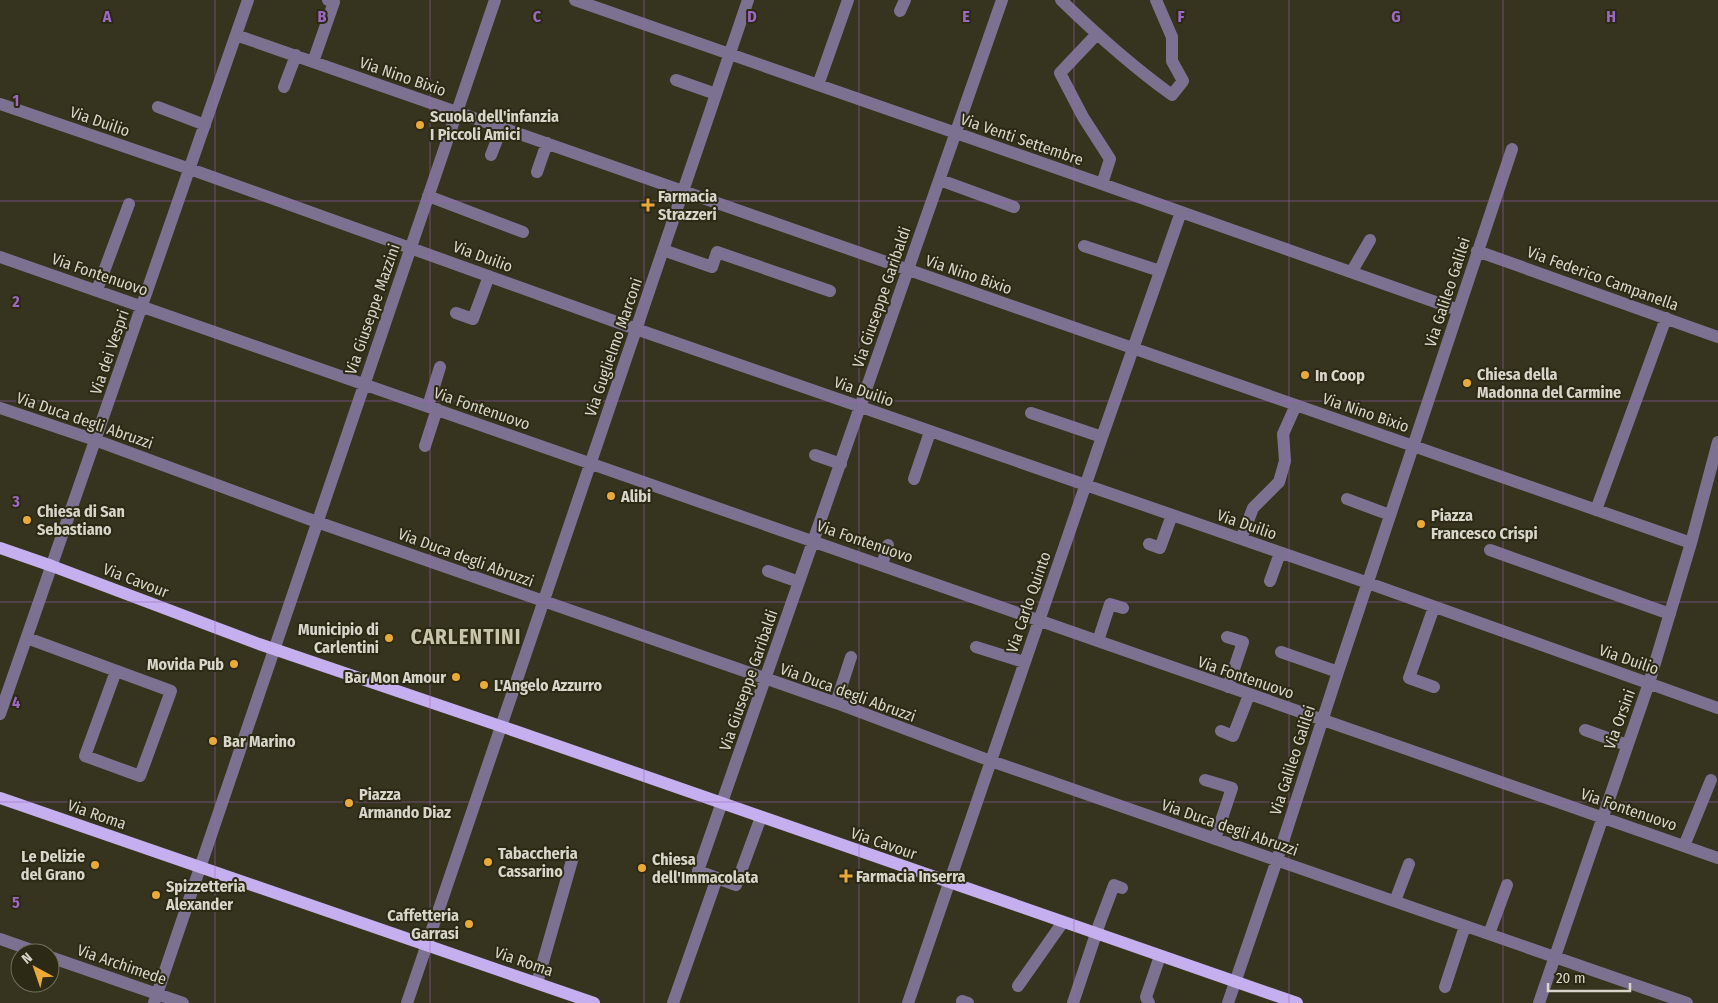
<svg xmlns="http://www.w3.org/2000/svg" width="1718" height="1003" viewBox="0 0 1718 1003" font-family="'Fira Sans Condensed',sans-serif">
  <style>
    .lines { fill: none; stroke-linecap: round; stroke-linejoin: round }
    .minor { stroke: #7c7190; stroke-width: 12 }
    .major { stroke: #c5afef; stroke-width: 12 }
    .grid { fill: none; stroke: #9c68c3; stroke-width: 1; stroke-opacity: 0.55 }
    .poi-dot { fill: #eaaa39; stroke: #2c2914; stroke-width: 2 }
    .labels { text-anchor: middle; stroke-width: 4; stroke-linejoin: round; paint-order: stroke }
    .street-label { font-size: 16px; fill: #d8d6ca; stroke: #2c2914 }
    .poi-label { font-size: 16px; font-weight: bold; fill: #d8d6ca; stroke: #2c2914; text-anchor: start }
    .district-label { font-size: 21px; font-weight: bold; letter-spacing: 1px; fill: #c9c5ac; stroke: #2c2914 }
    .grid-label { font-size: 16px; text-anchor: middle; font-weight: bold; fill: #9c68c3; stroke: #2c2914; stroke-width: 4; stroke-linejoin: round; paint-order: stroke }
  </style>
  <rect width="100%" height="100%" fill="#36331e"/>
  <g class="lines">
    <path class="minor" d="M575 0 1102 184 1458 310
      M1061 0C1096 34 1133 67 1172 95L1183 81 1172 61V37L1156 0
      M900 11 905 0
      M1097 34 1060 73 1083 117 1110 159 1102 184
      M236 35 1691 543
      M313 62 334 2 328 0
      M676 80 716 94
      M818 85 848 0
      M284 87 296 55
      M0 104 190 169 636 329 1354 578 1718 708
      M158 107 205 125
      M491 155 502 127
      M537 172 547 143
      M940 180 1014 207
      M428 196 523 232
      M1084 246 1160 271
      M663 250 712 267 717 252 830 291
      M1477 251 1718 337
      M0 257 1718 858
      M1352 271 1370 240
      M97 290 129 204
      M456 313 473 319 489 276
      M428 406 440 367
      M0 408 95 440 317 522 836 703 991 761 1687 1003
      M1031 413 1102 437
      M425 446 437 409
      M815 455 841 464
      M914 479 930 432
      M1347 499 1390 515
      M1596 510 1666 318
      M1241 539 1253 508 1279 482 1285 461 1283 434 1296 405
      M1149 544 1160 548 1172 515
      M1490 550 1670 614
      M882 565 888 545
      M768 571 799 582
      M1270 581 1280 553
      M1434 607 1409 678 1434 687
      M1227 637 1243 642 1228 687
      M27 638 171 691 140 776 85 756 116 671
      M1098 641 1110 604 1123 608
      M976 647 1024 662
      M1281 652 1338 672
      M836 703 851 657
      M0 714 248 0
      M1585 730 1627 745
      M1221 731 1233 736 1249 695
      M1205 780 1232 788 1215 839
      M761 817 736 885 698 871 1002 0
      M1684 846 1711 780
      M1395 901 1409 864
      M1489 934 1507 885
      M0 939 40 953
      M50 957 183 1003
      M537 983 573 857
      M1018 986 1063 922
      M1445 987 1465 926
      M962 1001 968 1003
      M154 1003 495 0
      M407 1003 748 0
      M673 1003 717 878
      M908 1003 1102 437 1181 212
      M1073 1003 1100 922 1114 885 1122 888
      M1149 1003 1146 997 1160 956
      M1228 1003 1277 860 1338 672 1512 149
      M1539 1003 1649 683 1691 543 1718 442"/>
    <path class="major" d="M0 548 52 566 259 644 518 732 1297 1003
      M0 798 594 1003"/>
  </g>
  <path class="grid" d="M215 0V1003M430 0V1003M644 0V1003M859 0V1003M1074 0V1003M1289 0V1003M1503 0V1003M0 201H1718M0 401H1718M0 602H1718M0 802H1718"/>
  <g class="poi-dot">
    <circle cx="420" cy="125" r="5"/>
    <path d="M645.5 197.5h5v5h5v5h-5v5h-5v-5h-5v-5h5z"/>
    <circle cx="1305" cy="375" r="5"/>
    <circle cx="1467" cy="383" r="5"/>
    <circle cx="611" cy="496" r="5"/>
    <circle cx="27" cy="520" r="5"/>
    <circle cx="1421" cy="524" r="5"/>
    <circle cx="389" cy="638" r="5"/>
    <circle cx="234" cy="664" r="5"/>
    <circle cx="456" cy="677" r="5"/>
    <circle cx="484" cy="685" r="5"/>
    <circle cx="213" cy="741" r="5"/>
    <circle cx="349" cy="803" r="5"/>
    <circle cx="488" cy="862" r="5"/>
    <circle cx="95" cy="865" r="5"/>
    <circle cx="642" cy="868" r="5"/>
    <path d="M843.5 868.5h5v5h5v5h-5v5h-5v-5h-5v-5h5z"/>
    <circle cx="156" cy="895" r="5"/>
    <circle cx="469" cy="924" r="5"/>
  </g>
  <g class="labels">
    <g class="street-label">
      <text transform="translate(403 76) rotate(19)" y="6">Via Nino Bixio</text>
      <text transform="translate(100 121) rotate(19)" y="6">Via Duilio</text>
      <text transform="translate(1022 139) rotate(19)" y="6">Via Venti Settembre</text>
      <text transform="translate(483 256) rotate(20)" y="6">Via Duilio</text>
      <text transform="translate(100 274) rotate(19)" y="6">Via Fontenuovo</text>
      <text transform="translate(969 274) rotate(19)" y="6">Via Nino Bixio</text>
      <text transform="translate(1603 278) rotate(20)" y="6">Via Federico Campanella</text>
      <text transform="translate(1447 292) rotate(-72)" y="6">Via Galileo Galilei</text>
      <text transform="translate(881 297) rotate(-71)" y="6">Via Giuseppe Garibaldi</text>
      <text transform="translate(372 309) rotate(-71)" y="6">Via Giuseppe Mazzini</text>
      <text transform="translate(613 347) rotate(-71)" y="6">Via Guglielmo Marconi</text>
      <text transform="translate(109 352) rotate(-71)" y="6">Via dei Vespri</text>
      <text transform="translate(864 391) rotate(19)" y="6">Via Duilio</text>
      <text transform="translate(482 408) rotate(19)" y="6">Via Fontenuovo</text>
      <text transform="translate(1366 412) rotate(19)" y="6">Via Nino Bixio</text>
      <text transform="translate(85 420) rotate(19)" y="6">Via Duca degli Abruzzi</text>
      <text transform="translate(1247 524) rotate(19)" y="6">Via Duilio</text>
      <text transform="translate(865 541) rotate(19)" y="6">Via Fontenuovo</text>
      <text transform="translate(466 557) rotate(20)" y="6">Via Duca degli Abruzzi</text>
      <text transform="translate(136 580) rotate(21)" y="6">Via Cavour</text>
      <text transform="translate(1028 602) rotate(-71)" y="6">Via Carlo Quinto</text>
      <text transform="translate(1629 659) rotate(19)" y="6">Via Duilio</text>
      <text transform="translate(1246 677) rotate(19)" y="6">Via Fontenuovo</text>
      <text transform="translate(748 680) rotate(-71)" y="6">Via Giuseppe Garibaldi</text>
      <text transform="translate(848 692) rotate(20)" y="6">Via Duca degli Abruzzi</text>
      <text transform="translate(1619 719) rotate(-70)" y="6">Via Orsini</text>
      <text transform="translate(1292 760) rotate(-72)" y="6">Via Galileo Galilei</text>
      <text transform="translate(1629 809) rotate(19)" y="6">Via Fontenuovo</text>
      <text transform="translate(97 814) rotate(19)" y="6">Via Roma</text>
      <text transform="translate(1230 827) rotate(19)" y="6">Via Duca degli Abruzzi</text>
      <text transform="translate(884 843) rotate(19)" y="6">Via Cavour</text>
      <text transform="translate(524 961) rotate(19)" y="6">Via Roma</text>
      <text transform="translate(122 964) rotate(19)" y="6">Via Archimede</text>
    </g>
    <g class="poi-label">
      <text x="430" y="122">Scuola dell'infanzia<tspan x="430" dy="18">I Piccoli Amici</tspan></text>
      <text x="658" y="202">Farmacia<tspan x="658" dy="18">Strazzeri</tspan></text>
      <text x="1477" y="380">Chiesa della<tspan x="1477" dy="18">Madonna del Carmine</tspan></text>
      <text x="1315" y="381">In Coop</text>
      <text x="621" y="502">Alibi</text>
      <text x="37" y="517">Chiesa di San<tspan x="37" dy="18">Sebastiano</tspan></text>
      <text x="1431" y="521">Piazza<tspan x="1431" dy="18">Francesco Crispi</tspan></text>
      <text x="379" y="635" text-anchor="end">Municipio di<tspan x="379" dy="18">Carlentini</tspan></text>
      <text x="224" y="670" text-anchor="end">Movida Pub</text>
      <text x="446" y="683" text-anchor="end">Bar Mon Amour</text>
      <text x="494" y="691">L'Angelo Azzurro</text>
      <text x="223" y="747">Bar Marino</text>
      <text x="359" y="800">Piazza<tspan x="359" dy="18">Armando Diaz</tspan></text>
      <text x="498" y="859">Tabaccheria<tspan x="498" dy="18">Cassarino</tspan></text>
      <text x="85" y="862" text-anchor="end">Le Delizie<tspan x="85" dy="18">del Grano</tspan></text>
      <text x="652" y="865">Chiesa<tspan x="652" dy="18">dell'Immacolata</tspan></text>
      <text x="856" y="882">Farmacia Inserra</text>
      <text x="166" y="892">Spizzetteria<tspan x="166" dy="18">Alexander</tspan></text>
      <text x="459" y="921" text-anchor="end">Caffetteria<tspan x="459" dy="18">Garrasi</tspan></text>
    </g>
    <g class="district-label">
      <text x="466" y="644">CARLENTINI</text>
    </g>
  </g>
  <g class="grid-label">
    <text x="107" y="22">A</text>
    <text x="322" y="22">B</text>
    <text x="537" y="22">C</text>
    <text x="752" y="22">D</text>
    <text x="966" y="22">E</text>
    <text x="1181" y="22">F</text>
    <text x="1396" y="22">G</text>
    <text x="1611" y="22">H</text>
    <text x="16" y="106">1</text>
    <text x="16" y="307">2</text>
    <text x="16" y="507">3</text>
    <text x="16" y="708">4</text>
    <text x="16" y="908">5</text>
  </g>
  <g transform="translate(35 968) rotate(320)"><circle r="24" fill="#2c2914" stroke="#716e5d"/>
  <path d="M0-4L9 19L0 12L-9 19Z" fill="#eaaa39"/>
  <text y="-8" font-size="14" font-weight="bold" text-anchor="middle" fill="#d8d6ca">N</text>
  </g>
  <path d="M1548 983v8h82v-8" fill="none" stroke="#d8d6ca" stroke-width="2.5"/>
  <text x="1556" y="983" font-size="15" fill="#d8d6ca" stroke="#2c2914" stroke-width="4" paint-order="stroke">20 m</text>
</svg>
